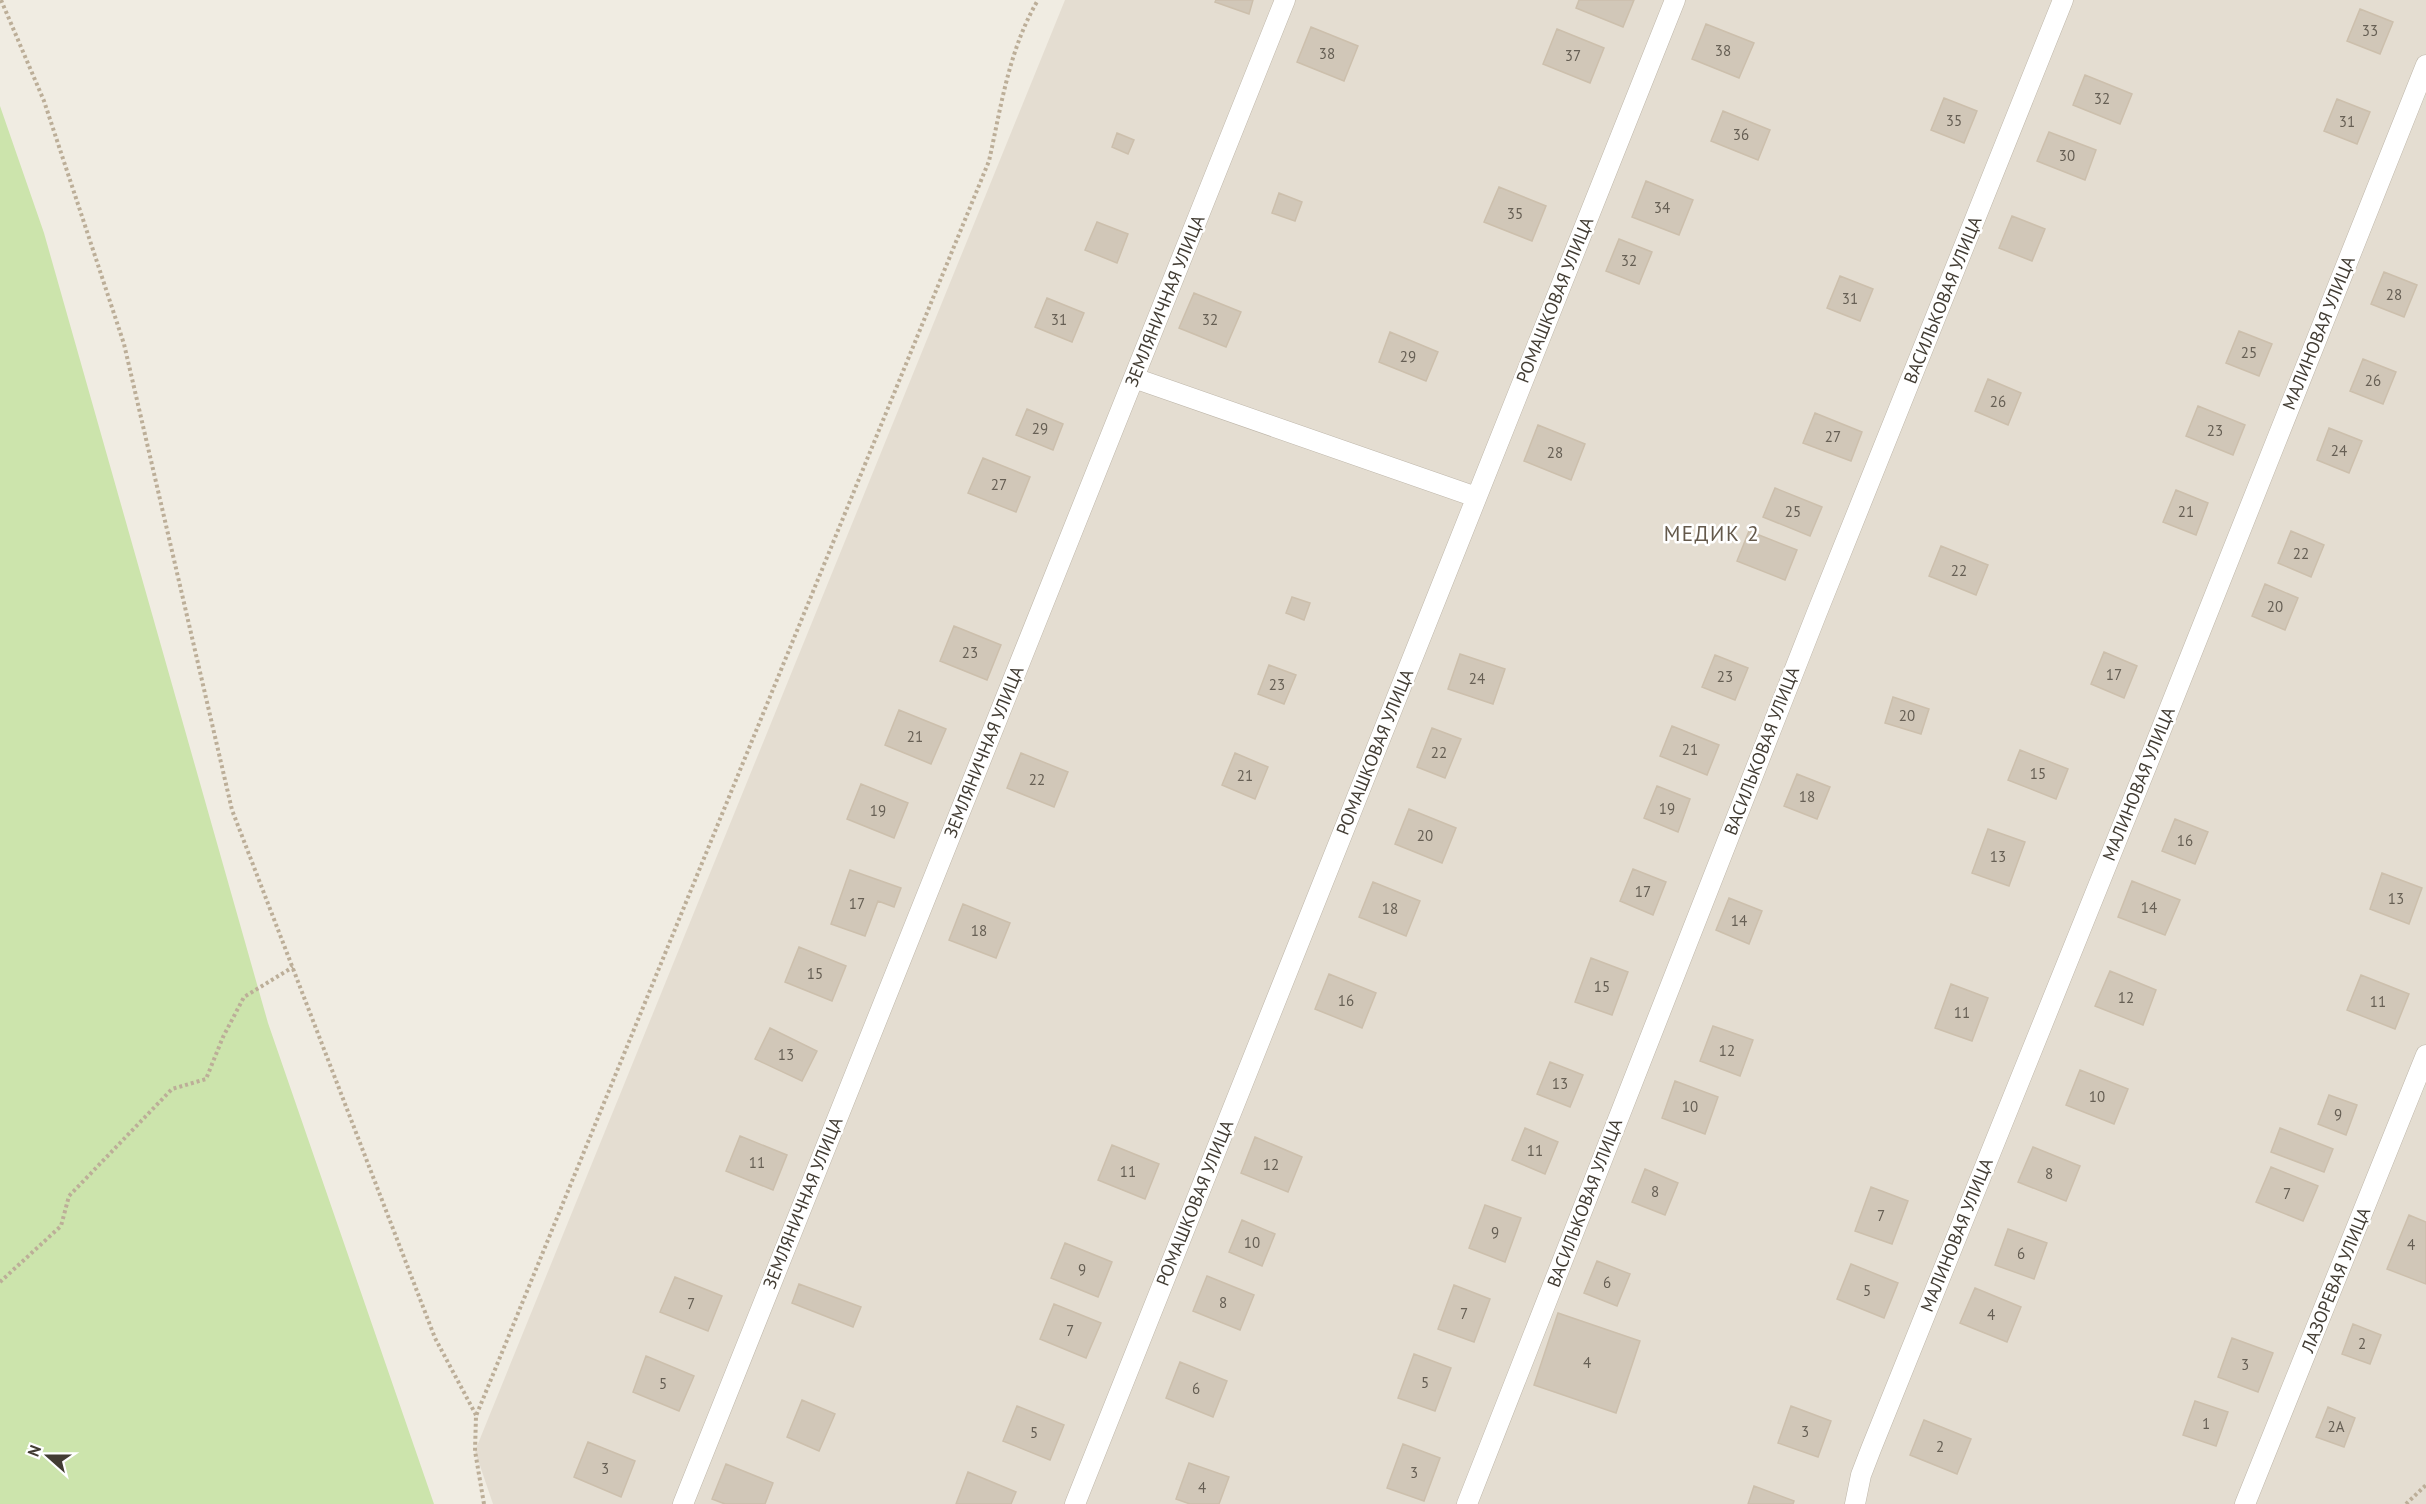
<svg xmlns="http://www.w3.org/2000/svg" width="2426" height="1504" viewBox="0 0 2426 1504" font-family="'PT Sans',sans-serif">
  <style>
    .residential { fill: #e4ddd1 }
    .green { fill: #cce4ac }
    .building { fill: #d1c7b8; stroke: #ccbfac; stroke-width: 1.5 }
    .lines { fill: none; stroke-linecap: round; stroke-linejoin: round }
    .minor-casing { stroke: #beb6a9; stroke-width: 21 }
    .path { stroke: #bcae98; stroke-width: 4; stroke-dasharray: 3 3; stroke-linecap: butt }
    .minor { stroke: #fff; stroke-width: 20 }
    .labels { text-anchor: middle; stroke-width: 5; stroke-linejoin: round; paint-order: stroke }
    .number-label { font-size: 15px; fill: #665f54 }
    .street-label { font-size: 18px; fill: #423c33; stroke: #fff }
    .quarter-label { font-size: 21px; letter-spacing: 1.5px; fill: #64594b; stroke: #fff }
  </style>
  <rect width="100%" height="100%" fill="#f0ece2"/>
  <path class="residential" d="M1065 0H2426V1504H493L475 1451Z"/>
  <path class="green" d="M0 106 44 233 268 1023 434 1504H0Z"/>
  <path class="building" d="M1216 0H1253L1249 14 1215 2Z
    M1579 0H1634L1623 27 1576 8Z
    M2360 9 2393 22 2380 54 2347 41Z
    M1706 24 1754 43 1739 78 1692 59Z
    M1311 27 1358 46 1344 81 1297 62Z
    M1557 29 1604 48 1590 83 1543 64Z
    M2085 75 2132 94 2120 124 2073 105Z
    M1944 98 1977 111 1964 143 1931 130Z
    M2337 99 2370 112 2357 144 2324 131Z
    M1723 111 1770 130 1758 160 1711 141Z
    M2049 132 2096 150 2085 180 2037 161Z
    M1117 133 1134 140 1128 154 1112 147Z
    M1646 181 1693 200 1679 235 1632 217Z
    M1499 187 1546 206 1532 241 1484 222Z
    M1279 193 1302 202 1295 221 1272 213Z
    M2012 216 2045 229 2032 261 1999 248Z
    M1097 222 1128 234 1117 263 1085 250Z
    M1619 239 1652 252 1639 284 1606 271Z
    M2384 272 2417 285 2404 317 2371 304Z
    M1840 276 1873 289 1860 321 1827 308Z
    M1194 293 1241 312 1226 347 1179 328Z
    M1047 298 1084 313 1072 342 1035 327Z
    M2239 331 2272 344 2259 376 2226 363Z
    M1390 332 1438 352 1426 381 1379 362Z
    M2363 359 2396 372 2383 404 2350 391Z
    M1988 379 2021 393 2008 425 1975 411Z
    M2198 406 2245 425 2233 455 2186 436Z
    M1027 409 1063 424 1053 450 1016 435Z
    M1815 413 1862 432 1851 461 1803 443Z
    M1538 425 1585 444 1571 480 1524 461Z
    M2329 428 2362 441 2349 473 2317 460Z
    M983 458 1030 477 1016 512 968 493Z
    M1775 488 1822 507 1810 536 1763 517Z
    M2176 490 2208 503 2196 535 2163 522Z
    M1749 531 1797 550 1785 580 1737 561Z
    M2291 531 2324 545 2311 577 2278 563Z
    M1941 546 1988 565 1976 595 1929 576Z
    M2265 584 2298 598 2285 630 2252 616Z
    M1292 597 1310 603 1304 620 1286 613Z
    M954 626 1001 645 987 680 940 661Z
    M2104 652 2137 666 2124 698 2091 684Z
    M1460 654 1505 669 1493 704 1448 689Z
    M1715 655 1748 668 1735 700 1702 687Z
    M1269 665 1296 675 1284 704 1258 694Z
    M1893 697 1929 709 1921 734 1885 723Z
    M899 710 946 729 931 764 885 745Z
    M1672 726 1719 745 1707 775 1660 756Z
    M1432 728 1461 739 1445 778 1417 767Z
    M2020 750 2068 769 2056 799 2008 780Z
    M1021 753 1068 772 1054 807 1007 788Z
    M1235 753 1268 767 1255 799 1222 785Z
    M1797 774 1830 787 1817 819 1784 806Z
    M861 784 908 803 894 838 847 819Z
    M1657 786 1690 799 1678 832 1644 818Z
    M1409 809 1456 828 1442 863 1395 844Z
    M2175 819 2208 832 2195 864 2162 851Z
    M1988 829 2025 842 2009 886 1972 873Z
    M1633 869 1666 882 1653 915 1620 901Z
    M850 870 901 888 894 907 878 901 865 936 831 924Z
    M2382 873 2422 888 2409 924 2370 909Z
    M2132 881 2180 900 2165 935 2118 917Z
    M1373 882 1420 901 1406 936 1359 917Z
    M1729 898 1762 911 1749 944 1716 930Z
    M963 904 1010 923 996 958 949 940Z
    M799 947 846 966 832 1001 785 982Z
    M1591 958 1628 972 1612 1015 1575 1002Z
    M2110 971 2156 990 2143 1025 2095 1006Z
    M1329 974 1376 993 1362 1028 1315 1009Z
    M2361 975 2409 994 2395 1029 2347 1010Z
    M1951 984 1988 998 1972 1041 1935 1028Z
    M1713 1026 1753 1040 1740 1076 1700 1061Z
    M770 1028 817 1051 802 1081 755 1059Z
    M1550 1062 1583 1075 1570 1107 1537 1094Z
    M2080 1070 2128 1089 2114 1124 2066 1105Z
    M1675 1081 1718 1097 1705 1134 1662 1118Z
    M2329 1095 2357 1105 2346 1135 2318 1124Z
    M1525 1128 1558 1142 1545 1174 1512 1160Z
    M2280 1128 2333 1149 2324 1172 2271 1152Z
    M740 1136 787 1155 773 1190 726 1171Z
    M1255 1137 1302 1157 1288 1192 1241 1173Z
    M1112 1145 1159 1164 1145 1199 1098 1180Z
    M2033 1147 2080 1166 2066 1201 2018 1182Z
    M2271 1167 2318 1186 2303 1221 2256 1202Z
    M1645 1169 1678 1183 1665 1215 1632 1202Z
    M1871 1187 1908 1201 1892 1244 1855 1231Z
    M1485 1205 1521 1218 1505 1262 1469 1248Z
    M2409 1215 2426 1222V1284L2387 1269Z
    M1242 1220 1275 1234 1262 1266 1229 1252Z
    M2008 1229 2047 1243 2034 1279 1995 1265Z
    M1065 1243 1112 1262 1098 1297 1051 1278Z
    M1597 1261 1630 1274 1617 1306 1584 1293Z
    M1851 1264 1898 1283 1884 1318 1837 1299Z
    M1207 1276 1254 1295 1240 1330 1193 1311Z
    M675 1277 722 1296 708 1331 660 1312Z
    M799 1284 861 1307 853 1327 792 1303Z
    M1454 1285 1490 1299 1474 1342 1438 1329Z
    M1975 1288 2021 1307 2007 1342 1960 1323Z
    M1054 1304 1101 1323 1086 1358 1040 1339Z
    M1558 1313 1640 1341 1616 1413 1534 1385Z
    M2353 1324 2381 1335 2370 1364 2342 1354Z
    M2232 1338 2273 1353 2258 1392 2218 1377Z
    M1414 1354 1451 1368 1435 1411 1398 1398Z
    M646 1356 694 1376 679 1411 633 1392Z
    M1180 1362 1227 1381 1213 1417 1166 1398Z
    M802 1400 835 1414 819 1451 787 1437Z
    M2195 1401 2228 1412 2216 1446 2183 1435Z
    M1017 1406 1064 1425 1050 1460 1003 1441Z
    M1791 1406 1831 1421 1818 1457 1778 1443Z
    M2328 1407 2355 1418 2344 1447 2316 1437Z
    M1924 1420 1971 1439 1957 1474 1910 1455Z
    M588 1442 635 1461 621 1497 574 1477Z
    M1403 1444 1440 1458 1424 1501 1387 1488Z
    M1189 1463 1229 1477 1219 1504H1190L1176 1499Z
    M726 1464 773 1483 765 1504H725L712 1499Z
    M968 1472 1016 1492 1011 1504H956Z
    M1754 1486 1794 1501 1793 1504H1748Z"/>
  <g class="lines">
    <g class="minor-casing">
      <path id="minor" d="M1134 378 1476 497
        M683 1504 1285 0
        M1075 1504 1675 0
        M1467 1504 1816 615 2063 0
        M1855 1504 1861 1475 1871 1449 2151 755 2426 65
        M2245 1504 2426 1055"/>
    </g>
    <path class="path" d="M1 0 44 101 124 344 232 810 435 1338 476 1415
      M0 1282 61 1226 69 1196 172 1089 206 1079 223 1037 244 997 293 967
      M484 1504 475 1451 476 1416 989 161C1001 107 1009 49 1038 0
      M2406 1504 2426 1485"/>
    <use href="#minor" class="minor"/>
  </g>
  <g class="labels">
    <g class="number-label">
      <text x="2370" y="36">33</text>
      <text x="1723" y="56">38</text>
      <text x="1327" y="59">38</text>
      <text x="1573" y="61">37</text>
      <text x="2102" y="104">32</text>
      <text x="1954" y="126">35</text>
      <text x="2347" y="127">31</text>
      <text x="1741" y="140">36</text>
      <text x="2067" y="161">30</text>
      <text x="1662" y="213">34</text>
      <text x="1515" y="219">35</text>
      <text x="1629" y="266">32</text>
      <text x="2394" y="300">28</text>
      <text x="1850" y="304">31</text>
      <text x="1059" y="325">31</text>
      <text x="1210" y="325">32</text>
      <text x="2249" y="358">25</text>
      <text x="1408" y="362">29</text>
      <text x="2373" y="386">26</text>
      <text x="1998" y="407">26</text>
      <text x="1040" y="434">29</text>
      <text x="2215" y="436">23</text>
      <text x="1833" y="442">27</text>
      <text x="2339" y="456">24</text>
      <text x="1555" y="458">28</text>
      <text x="999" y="490">27</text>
      <text x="1793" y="517">25</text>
      <text x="2186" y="517">21</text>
      <text x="2301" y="559">22</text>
      <text x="1959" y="576">22</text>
      <text x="2275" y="612">20</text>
      <text x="970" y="658">23</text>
      <text x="2114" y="680">17</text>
      <text x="1725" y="682">23</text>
      <text x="1477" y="684">24</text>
      <text x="1277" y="690">23</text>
      <text x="1907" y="721">20</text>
      <text x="915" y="742">21</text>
      <text x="1690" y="755">21</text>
      <text x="1439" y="758">22</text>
      <text x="2038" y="779">15</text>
      <text x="1245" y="781">21</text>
      <text x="1037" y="785">22</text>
      <text x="1807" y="802">18</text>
      <text x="1667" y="814">19</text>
      <text x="878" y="816">19</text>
      <text x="1425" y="841">20</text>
      <text x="2185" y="846">16</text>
      <text x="1998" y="862">13</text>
      <text x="1643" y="897">17</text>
      <text x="2396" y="904">13</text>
      <text x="857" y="909">17</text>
      <text x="2149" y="913">14</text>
      <text x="1390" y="914">18</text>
      <text x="1739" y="926">14</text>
      <text x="979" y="936">18</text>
      <text x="815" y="979">15</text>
      <text x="1602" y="992">15</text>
      <text x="2126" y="1003">12</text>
      <text x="1346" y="1006">16</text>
      <text x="2378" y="1007">11</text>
      <text x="1962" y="1018">11</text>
      <text x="1727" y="1056">12</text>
      <text x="786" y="1060">13</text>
      <text x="1560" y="1089">13</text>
      <text x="2097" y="1102">10</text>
      <text x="1690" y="1112">10</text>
      <text x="2338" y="1120">9</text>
      <text x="1535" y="1156">11</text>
      <text x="757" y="1168">11</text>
      <text x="1271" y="1170">12</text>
      <text x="1128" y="1177">11</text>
      <text x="2049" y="1179">8</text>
      <text x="1655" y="1197">8</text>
      <text x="2287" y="1199">7</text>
      <text x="1881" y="1221">7</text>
      <text x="1495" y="1238">9</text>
      <text x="1252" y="1248">10</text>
      <text x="2411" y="1250">4</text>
      <text x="2021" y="1259">6</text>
      <text x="1082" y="1275">9</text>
      <text x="1607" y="1288">6</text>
      <text x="1867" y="1296">5</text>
      <text x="1223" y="1308">8</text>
      <text x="691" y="1309">7</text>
      <text x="1464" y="1319">7</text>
      <text x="1991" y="1320">4</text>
      <text x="1070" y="1336">7</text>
      <text x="2362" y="1349">2</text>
      <text x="1587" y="1368">4</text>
      <text x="2245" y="1370">3</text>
      <text x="1425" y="1388">5</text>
      <text x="663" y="1389">5</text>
      <text x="1196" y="1394">6</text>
      <text x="2206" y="1429">1</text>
      <text x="2336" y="1432">2А</text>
      <text x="1805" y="1437">3</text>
      <text x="1034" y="1438">5</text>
      <text x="1940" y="1452">2</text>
      <text x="605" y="1474">3</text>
      <text x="1414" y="1478">3</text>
      <text x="1202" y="1493">4</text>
    </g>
    <g class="street-label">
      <text transform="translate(1555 300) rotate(-68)" y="6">РОМАШКОВАЯ УЛИЦА</text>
      <text transform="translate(1943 300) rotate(-68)" y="6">ВАСИЛЬКОВАЯ УЛИЦА</text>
      <text transform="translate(1165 301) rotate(-68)" y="6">ЗЕМЛЯНИЧНАЯ УЛИЦА</text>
      <text transform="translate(2319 333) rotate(-68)" y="6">МАЛИНОВАЯ УЛИЦА</text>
      <text transform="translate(1762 751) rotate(-69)" y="6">ВАСИЛЬКОВАЯ УЛИЦА</text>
      <text transform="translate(984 752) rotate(-68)" y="6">ЗЕМЛЯНИЧНАЯ УЛИЦА</text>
      <text transform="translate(1375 752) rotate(-68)" y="6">РОМАШКОВАЯ УЛИЦА</text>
      <text transform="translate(2139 784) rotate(-68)" y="6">МАЛИНОВАЯ УЛИЦА</text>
      <text transform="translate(803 1203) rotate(-68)" y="6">ЗЕМЛЯНИЧНАЯ УЛИЦА</text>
      <text transform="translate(1195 1203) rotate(-68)" y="6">РОМАШКОВАЯ УЛИЦА</text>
      <text transform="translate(1585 1203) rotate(-69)" y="6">ВАСИЛЬКОВАЯ УЛИЦА</text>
      <text transform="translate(1957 1235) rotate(-68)" y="6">МАЛИНОВАЯ УЛИЦА</text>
      <text transform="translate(2336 1280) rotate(-68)" y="6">ЛАЗОРЕВАЯ УЛИЦА</text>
    </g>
    <g class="quarter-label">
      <text x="1712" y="541">МЕДИК 2</text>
    </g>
  </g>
  <g transform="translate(48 1456) rotate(291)" stroke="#ffffff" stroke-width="4.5" paint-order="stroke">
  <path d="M0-4.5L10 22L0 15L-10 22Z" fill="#423c33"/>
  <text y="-9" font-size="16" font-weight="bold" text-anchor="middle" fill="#423c33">N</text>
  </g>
</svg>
